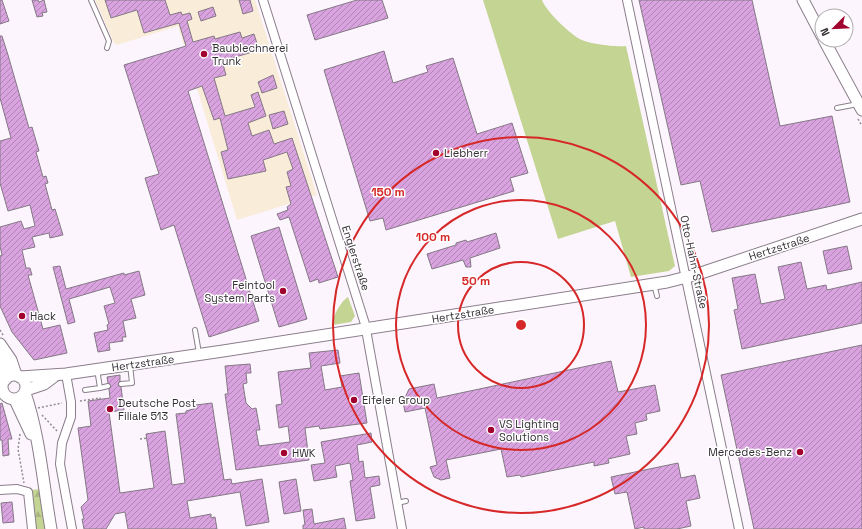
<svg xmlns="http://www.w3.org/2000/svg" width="862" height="529" viewBox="0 0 862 529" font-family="'Space Grotesk',sans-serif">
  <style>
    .commercial { fill: #f9ecd8 }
    .green { fill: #c4d493 }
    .forest { fill: url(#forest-firs) }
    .building { fill: url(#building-hatch); stroke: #847885 }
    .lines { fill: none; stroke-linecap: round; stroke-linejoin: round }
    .lane-casing { stroke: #8a7e8b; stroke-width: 6 }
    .street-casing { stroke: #8a7e8b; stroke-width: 10 }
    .secondary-casing { stroke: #8a7e8b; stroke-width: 13 }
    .path { stroke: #938c93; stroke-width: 1.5; stroke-dasharray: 2 2; stroke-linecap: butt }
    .lane { stroke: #fff; stroke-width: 4 }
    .street { stroke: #fff; stroke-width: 8 }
    .secondary { stroke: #fff; stroke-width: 11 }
    .ring { fill: none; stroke: #d62828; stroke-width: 2 }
    .poi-dot { fill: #a1012e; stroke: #fff; stroke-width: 1.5 }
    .labels { text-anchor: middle; stroke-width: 3; stroke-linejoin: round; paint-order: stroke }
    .poi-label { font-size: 11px; fill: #342f35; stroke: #fff; text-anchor: start }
    .street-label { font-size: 11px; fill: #342f35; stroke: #fff }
    .centre { fill: #d62828; stroke: #fff; stroke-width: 2 }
    .ring-label { font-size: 12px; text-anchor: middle; font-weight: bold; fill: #d62828; stroke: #fff; stroke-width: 3; stroke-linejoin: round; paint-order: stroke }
  </style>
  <defs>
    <pattern id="forest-firs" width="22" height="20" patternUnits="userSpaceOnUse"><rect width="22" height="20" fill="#c4d493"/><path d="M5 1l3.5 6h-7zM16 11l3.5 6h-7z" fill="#a9b67f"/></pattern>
    <pattern id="building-hatch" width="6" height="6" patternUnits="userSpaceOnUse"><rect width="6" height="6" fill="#d8a3de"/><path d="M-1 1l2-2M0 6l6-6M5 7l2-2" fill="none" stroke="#b085b5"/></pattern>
  </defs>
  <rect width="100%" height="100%" fill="#fdf5fd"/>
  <path class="commercial" d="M95 0H255L317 195 237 220 178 26 117 45 114 43Z"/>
  <path class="green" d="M483 0H542C546 11 567 31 578 38 587 44 615 47 626 46L675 266 669 271 631 277 615 221 558 239Z
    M348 297 355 316 351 322 333 325C332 317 341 301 348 297Z"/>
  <path class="forest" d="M40 489 47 529H36L32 490Z"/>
  <path class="building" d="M0 0H2L9 21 0 24Z
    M32 0H38L39 2 44 0 47 12 42 13 43 16 37 17Z
    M105 0H165L170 15 181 12 182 15 190 13 192 19 187 21 193 42 214 36 215 39 240 32 242 38 254 34 259 50 222 61 226 75 214 78 225 116 255 107 251 95 258 92 266 116 248 123 252 136 269 130 274 144 292 138 338 277 319 283 318 279 310 282 289 217 280 220 277 214 288 210 287 207 291 204 286 187 291 186 287 172 293 169 287 152 263 160 266 171 228 179 221 152 228 150 220 118 214 120 202 86 188 91 259 321 209 337 174 225 161 230 145 178 159 174 124 65 186 46 179 23 144 33 137 10 111 18Z
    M239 0H250L253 11 243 14Z
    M357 0H382L388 18 315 40 307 15Z
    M639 0H752L780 126 832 116 850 202 712 232 700 181 681 185Z
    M213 7 216 16 201 21 198 12Z
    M0 36H2L8 55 29 128 32 127 39 151 36 152 43 177 46 176 48 183 45 184 52 210 55 209 63 235 50 238 49 233 32 237 35 247 22 250 26 268H30L32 275H28L43 329 60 325 67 353 34 360 12 332 0 306V256L2 255 0 246V227L21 221 24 229 35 226 30 205 8 211 0 183V141L11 138 0 98Z
    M384 51 393 83 428 72 426 66 453 58 477 134 512 123 528 173 510 178 514 191 386 230 383 218 370 221 324 70Z
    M273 75 277 88 262 93 258 82Z
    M284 111 288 124 273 129 269 115Z
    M279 227 307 319 279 327 251 236Z
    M496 233 500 248 470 258 471 267H466L463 260 432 269 427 254 456 245V243L466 240 467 242Z
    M847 246 852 269 828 274 823 251Z
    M801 262 807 289 826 285 827 290 862 282V323L742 349 734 310 738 309 732 278 755 274 761 304 785 299 778 267Z
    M60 266 66 289 124 273V275L139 271 145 295 131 299 136 318 123 321 126 337H122L123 341 109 343 110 350 98 352 94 333 108 330 107 325 109 324 104 306 115 303 110 287 69 299 75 322 68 324 53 267Z
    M862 345V529H754L721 375Z
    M338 350 340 363 321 366 325 390 342 387 340 376 359 373 367 423 320 429 319 426 305 428 309 460 236 470 225 394H228L225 366 250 364 251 373H246L247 383 243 384 246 403 252 409 256 408 260 430H256L259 446 290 442 288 426 279 428 276 405 282 404 278 372 311 368 309 353Z
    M611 361 618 392 655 385 660 411 646 414 647 420 635 423 637 434 626 436 630 454 608 459 609 463 594 466V462L521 477 520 475 507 477 501 449 446 460 450 478 441 480 434 477 430 467 437 465 425 408 405 412 403 402 409 389 434 384 437 398Z
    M120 375V381L118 385 121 387 124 410 109 412 120 493 154 488 146 434 165 431 172 485 185 483 176 414 186 413V411L197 408 196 405 212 403 224 480 231 479 232 484 262 479 269 522 246 526 240 492 187 501 190 518 211 514V518L215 517 217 529H128L125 512 115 514 106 529H84L82 519H84L81 507 88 500 78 428 91 426 88 401 110 398 109 389 111 386 108 383 107 377Z
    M2 403 12 439H8L9 455 3 456 2 440H0V404Z
    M371 433 372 442 357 445 359 462 363 461 365 478 379 476 380 485 370 487 375 518 356 521 350 481 353 480 350 463 335 466 337 477 314 481 311 465 325 463 321 442Z
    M678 463 681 478 695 475 700 498 686 501 691 526 677 529H644V527L635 529 627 492 615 494 611 477Z
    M296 479 301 511 284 514 279 482Z
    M12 502 14 522 3 523 1 503Z
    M312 509 314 524 344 518 346 529H303V525H305L303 510Z"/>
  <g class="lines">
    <g class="lane-casing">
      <path id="lane" d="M91 0 109 41 107 48
        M837 108 858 104
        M654 284 657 296
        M195 330 199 353
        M97 369 100 388 108 386
        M121 384 132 383 130 365
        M85 390 100 388
        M397 503 406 501"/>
    </g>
    <g class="street-casing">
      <path id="street" d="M263 0 365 324 402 529
        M627 0 739 529
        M66 374 71 402V417L62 443 60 464 72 529
        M0 393H3
        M0 490 17 489 28 492 32 529"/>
    </g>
    <g class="secondary-casing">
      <path id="secondary" d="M803 0 822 36
        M824 40 862 110
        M0 344 11 360 16 375
        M2 349 6 379
        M2 387a12 12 0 1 1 24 0a12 12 0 1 1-24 0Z
        M20 377 66 374 223 351 667 282 695 275 862 219
        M26 390 44 384 56 375
        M25 393C40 437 43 484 51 529
        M15 400 31 434"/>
    </g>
    <path class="path" d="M858 119 862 126
      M0 330 3 335
      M80 401 100 398V399
      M38 408 62 403
      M42 415 57 431
      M20 434 18 449 24 483
      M140 439 147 438"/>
    <use href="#lane" class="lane"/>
    <use href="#street" class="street"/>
    <use href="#secondary" class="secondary"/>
  </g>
  <g class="ring">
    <circle cx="521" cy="325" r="63"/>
    <circle cx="521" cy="325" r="125"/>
    <circle cx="521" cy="325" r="188"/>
  </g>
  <g class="poi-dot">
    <circle cx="204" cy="54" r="4"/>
    <circle cx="436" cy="153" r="4"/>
    <circle cx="283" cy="291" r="4"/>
    <circle cx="22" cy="316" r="4"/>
    <circle cx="354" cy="400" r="4"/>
    <circle cx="110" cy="409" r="4"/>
    <circle cx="491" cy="430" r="4"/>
    <circle cx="800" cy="452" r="4"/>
    <circle cx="284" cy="453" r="4"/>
  </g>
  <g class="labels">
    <g class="poi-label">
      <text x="212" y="52">Baublechnerei<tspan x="212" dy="13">Trunk</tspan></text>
      <text x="444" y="157">Liebherr</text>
      <text x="275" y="289" text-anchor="end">Feintool<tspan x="275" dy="13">System Parts</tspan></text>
      <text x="30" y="320">Hack</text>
      <text x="362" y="404">Eifeler Group</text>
      <text x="118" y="407">Deutsche Post<tspan x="118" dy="13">Filiale 513</tspan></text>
      <text x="499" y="428">VS Lighting<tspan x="499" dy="13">Solutions</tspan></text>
      <text x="792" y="456" text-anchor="end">Mercedes-Benz</text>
      <text x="292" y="457">HWK</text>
    </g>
    <g class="street-label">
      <text transform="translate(779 247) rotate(-18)" y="4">Hertzstraße</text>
      <text transform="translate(356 258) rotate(72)" y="4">Englerstraße</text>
      <text transform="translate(694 262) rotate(78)" y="4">Otto-Hahn-Straße</text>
      <text transform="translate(463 314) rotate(-9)" y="4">Hertzstraße</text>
      <text transform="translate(143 363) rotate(-8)" y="4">Hertzstraße</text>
    </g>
  </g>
  <circle cx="521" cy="325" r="6" class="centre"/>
  <g class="ring-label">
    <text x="388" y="196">150 m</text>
    <text x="433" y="241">100 m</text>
    <text x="476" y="285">50 m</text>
  </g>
  <g transform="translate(834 28) rotate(246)"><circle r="19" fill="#ffffff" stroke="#aeacae"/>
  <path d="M0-3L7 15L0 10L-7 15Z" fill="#a1012e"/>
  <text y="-6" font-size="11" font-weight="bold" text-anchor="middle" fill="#342f35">N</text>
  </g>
</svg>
